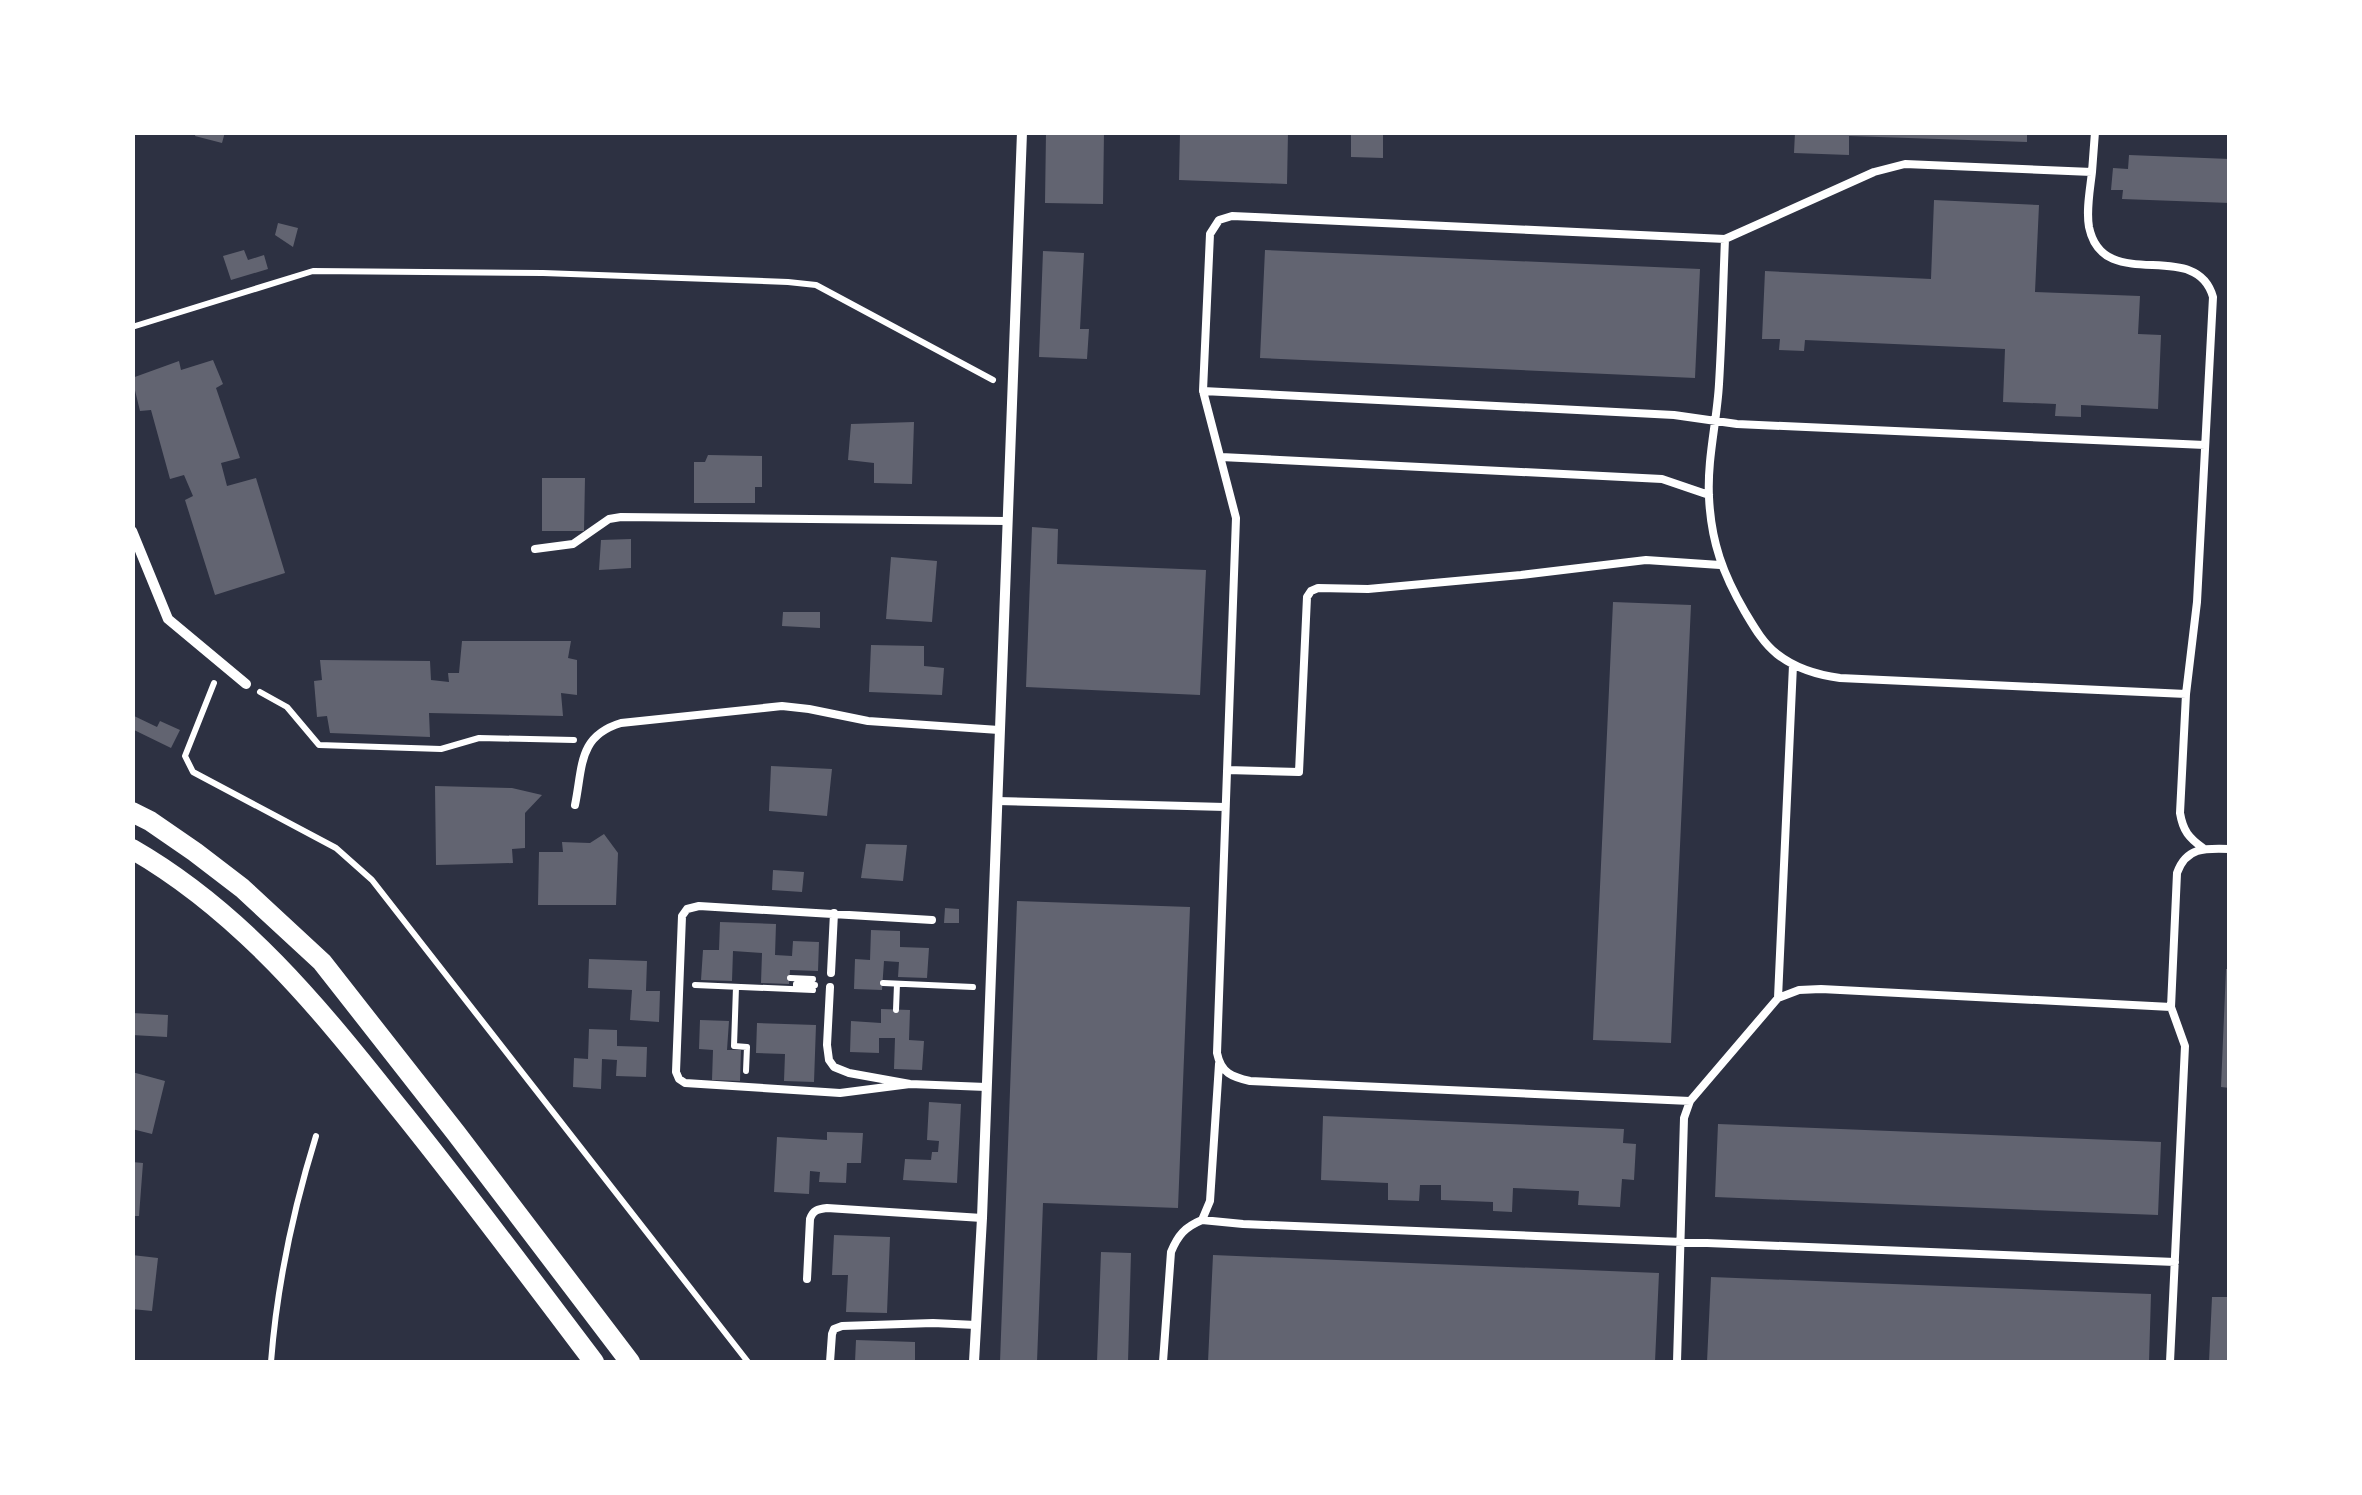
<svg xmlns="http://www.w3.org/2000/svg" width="2362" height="1495" viewBox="0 0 2362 1495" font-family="'PT Sans',sans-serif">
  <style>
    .building { fill: #626471 }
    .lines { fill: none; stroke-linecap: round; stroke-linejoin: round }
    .path { stroke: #fff; stroke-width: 6 }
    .service { stroke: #fff; stroke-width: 8 }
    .minor { stroke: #fff; stroke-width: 10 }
    .secondary { stroke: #fff; stroke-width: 20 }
  </style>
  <rect width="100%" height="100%" fill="#2d3142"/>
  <path class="building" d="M196 132H225L222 143 195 136Z
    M1046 132H1104L1103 204 1045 203Z
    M1180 132H1288L1287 184 1179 180Z
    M1351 132H1383V158L1351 157Z
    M1795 132H2027V142L1849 136V155L1794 153Z
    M2129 155 2230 159V203L2122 199 2123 190H2111L2113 168 2128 169Z
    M1934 200 2039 205 2035 292 2140 296 2138 334 2161 335 2158 409 2081 405V417L2055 416 2056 404 2003 402 2005 349 1805 340 1804 351 1779 350 1780 339H1762L1765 271 1931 279Z
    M278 223 298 228 293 247 275 235Z
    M244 250 248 260 264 255 268 269 231 280 223 256Z
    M1265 250 1700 269 1695 378 1260 358Z
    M1043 251 1084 253 1080 329H1089L1087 359 1039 357Z
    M213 360 223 384 216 388 240 458 221 463 227 486 256 478 285 573 215 595 185 500 193 496 184 475 170 479 151 410 140 411 132 378 179 361 181 370Z
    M914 422 912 484 874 483V463L848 460 851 424Z
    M708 455 762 456V487H755V503H694V462H705Z
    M542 478H585L584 531H542Z
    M1032 527 1058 529 1057 564 1206 570 1200 695 1026 687Z
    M631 539V568L599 570 601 540Z
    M891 557 937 561 932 622 886 619Z
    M1613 602 1691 605 1671 1043 1593 1040Z
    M783 612H820V628L782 626Z
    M462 641H571L568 658 577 660V695L561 693 563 716 429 713 430 737 330 733 327 716 317 717 314 681 322 680 320 660 430 661 431 680 449 682 448 673H459Z
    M871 645 924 646V666L944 668 942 695 869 692Z
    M132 715 157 727 160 721 180 730 171 748 132 729Z
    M771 766 832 769 827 816 769 811Z
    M435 786 512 788 542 795 525 813V848L512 849 513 863 436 865Z
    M604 834 618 853 616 905H538L539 852H563L562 842 590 843Z
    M866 844 907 845 903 881 861 878Z
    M773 870 804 872 802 892 772 890Z
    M1017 901 1190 907 1178 1208 1043 1203 1037 1362H1000Z
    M945 908 959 909V923H944Z
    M720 922 776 924 775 955 792 956 793 941 819 942 818 971 790 970 789 984 761 983 762 953 733 951 732 981 701 980 703 950H719Z
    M871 930 900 931V947L929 948 927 978 898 977 899 962 884 961 882 990 854 989 855 959 870 960Z
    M589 959 647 961 646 991H660L659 1022 630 1020 632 990 588 988Z
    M2226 969H2230V1088L2221 1087Z
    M881 1009 910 1010 909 1040 924 1041 922 1070 894 1069 895 1038H879V1053L850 1052 851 1021 881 1023Z
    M132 1013 168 1015 167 1037 132 1035Z
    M700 1020 729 1021 727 1050H741L740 1081 712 1080 713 1050 699 1049Z
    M757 1023 816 1025 814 1082 784 1081 785 1054 756 1053Z
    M589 1029 617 1030V1046L647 1047 646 1077 616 1076 617 1060 602 1059 601 1089 573 1087 574 1058 588 1059Z
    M132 1072 165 1081 152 1134 132 1129Z
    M929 1102 961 1104 957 1183 903 1180 905 1159 931 1160 932 1152H938L939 1141 927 1140Z
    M1323 1116 1624 1129 1623 1143 1636 1144 1634 1180 1622 1179 1620 1207 1578 1205 1579 1191 1513 1188 1512 1212 1493 1211V1202L1441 1200V1185H1420L1419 1201 1388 1200V1183L1321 1180Z
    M1718 1124 2161 1142 2158 1215 1715 1197Z
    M827 1132 863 1133 861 1163H847L846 1183 819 1182 820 1172 810 1171 809 1194 774 1192 777 1137 827 1140Z
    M132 1162 143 1163 139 1216H132Z
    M834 1235 890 1237 887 1313 846 1312 848 1275H832Z
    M1101 1252 1131 1253 1128 1362H1097Z
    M132 1255 158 1258 152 1311 132 1309Z
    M1213 1255 1659 1273 1655 1362H1208Z
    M1711 1277 2151 1294 2149 1362H1707Z
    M2212 1297H2230V1362H2209Z
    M856 1340 915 1342V1362H855Z"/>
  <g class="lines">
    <path class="path" d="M132 327 313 271 543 273 788 282 816 285 993 380
      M214 683 185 756 193 772 336 848 372 880 748 1362
      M260 692 287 707 319 745 441 749 479 738 574 740
      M790 978 813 979
      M883 983 973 987
      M695 985 813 990
      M736 987 734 1046 747 1047 746 1071
      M796 989V984L815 985
      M896 1010 897 984
      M271 1362C277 1285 293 1210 316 1136"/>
    <path class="service" d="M2092 172 2095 132
      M1725 239C1723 287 1722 335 1719 384 1717 421 1707 459 1709 497 1711 542 1723 574 1745 612 1754 627 1763 643 1777 654 1796 669 1817 675 1840 678L2186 694
      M1203 391 1674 415 1737 424 2205 445
      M1221 457 1662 479 1709 495
      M535 549 573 544 609 519 621 517 1007 521
      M1227 770 1299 772 1307 597 1311 591 1318 588 1368 589 1521 575 1646 560 1720 565
      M997 801 1225 807
      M575 805C583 766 578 736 621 723L782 706 809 709 868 721 999 730
      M831 973 834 913
      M830 987 827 1045 829 1060 834 1067 849 1073 910 1084 986 1087
      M1778 998 1793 665
      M910 1084 840 1093 825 1092 685 1083 679 1079 676 1072 682 916 687 909 699 906 932 920
      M1690 1101 1250 1081C1232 1077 1221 1073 1217 1053L1236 518 1203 391 1210 234 1219 220 1232 216 1725 239 1874 172 1905 164 2092 172C2090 190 2086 210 2089 227 2103 296 2196 236 2213 297L2197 602 2186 694 2180 813C2183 831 2189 838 2203 848
      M1202 1220 1243 1224 2175 1262
      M807 1279 810 1219C813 1210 818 1209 827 1208L982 1218
      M830 1362 832 1334 834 1329 842 1326 933 1323 976 1325
      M1163 1362 1171 1252C1178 1235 1185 1227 1202 1220L1210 1201 1219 1064
      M1677 1362 1684 1118 1690 1101 1778 998 1799 990 1821 989 2171 1007
      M2170 1362 2185 1046 2171 1007 2177 873C2186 847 2205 848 2230 849"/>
    <path class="minor" d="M132 531 168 619 246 684
      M974 1362 982 1218 1022 132"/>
    <path class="secondary" d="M132 812 150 821 195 852 242 888 322 962 456 1133 630 1362
      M132 849C240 911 318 1006 394 1102 463 1187 528 1275 594 1362"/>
  </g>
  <rect width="2362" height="1495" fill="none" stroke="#ffffff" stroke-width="270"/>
</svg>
